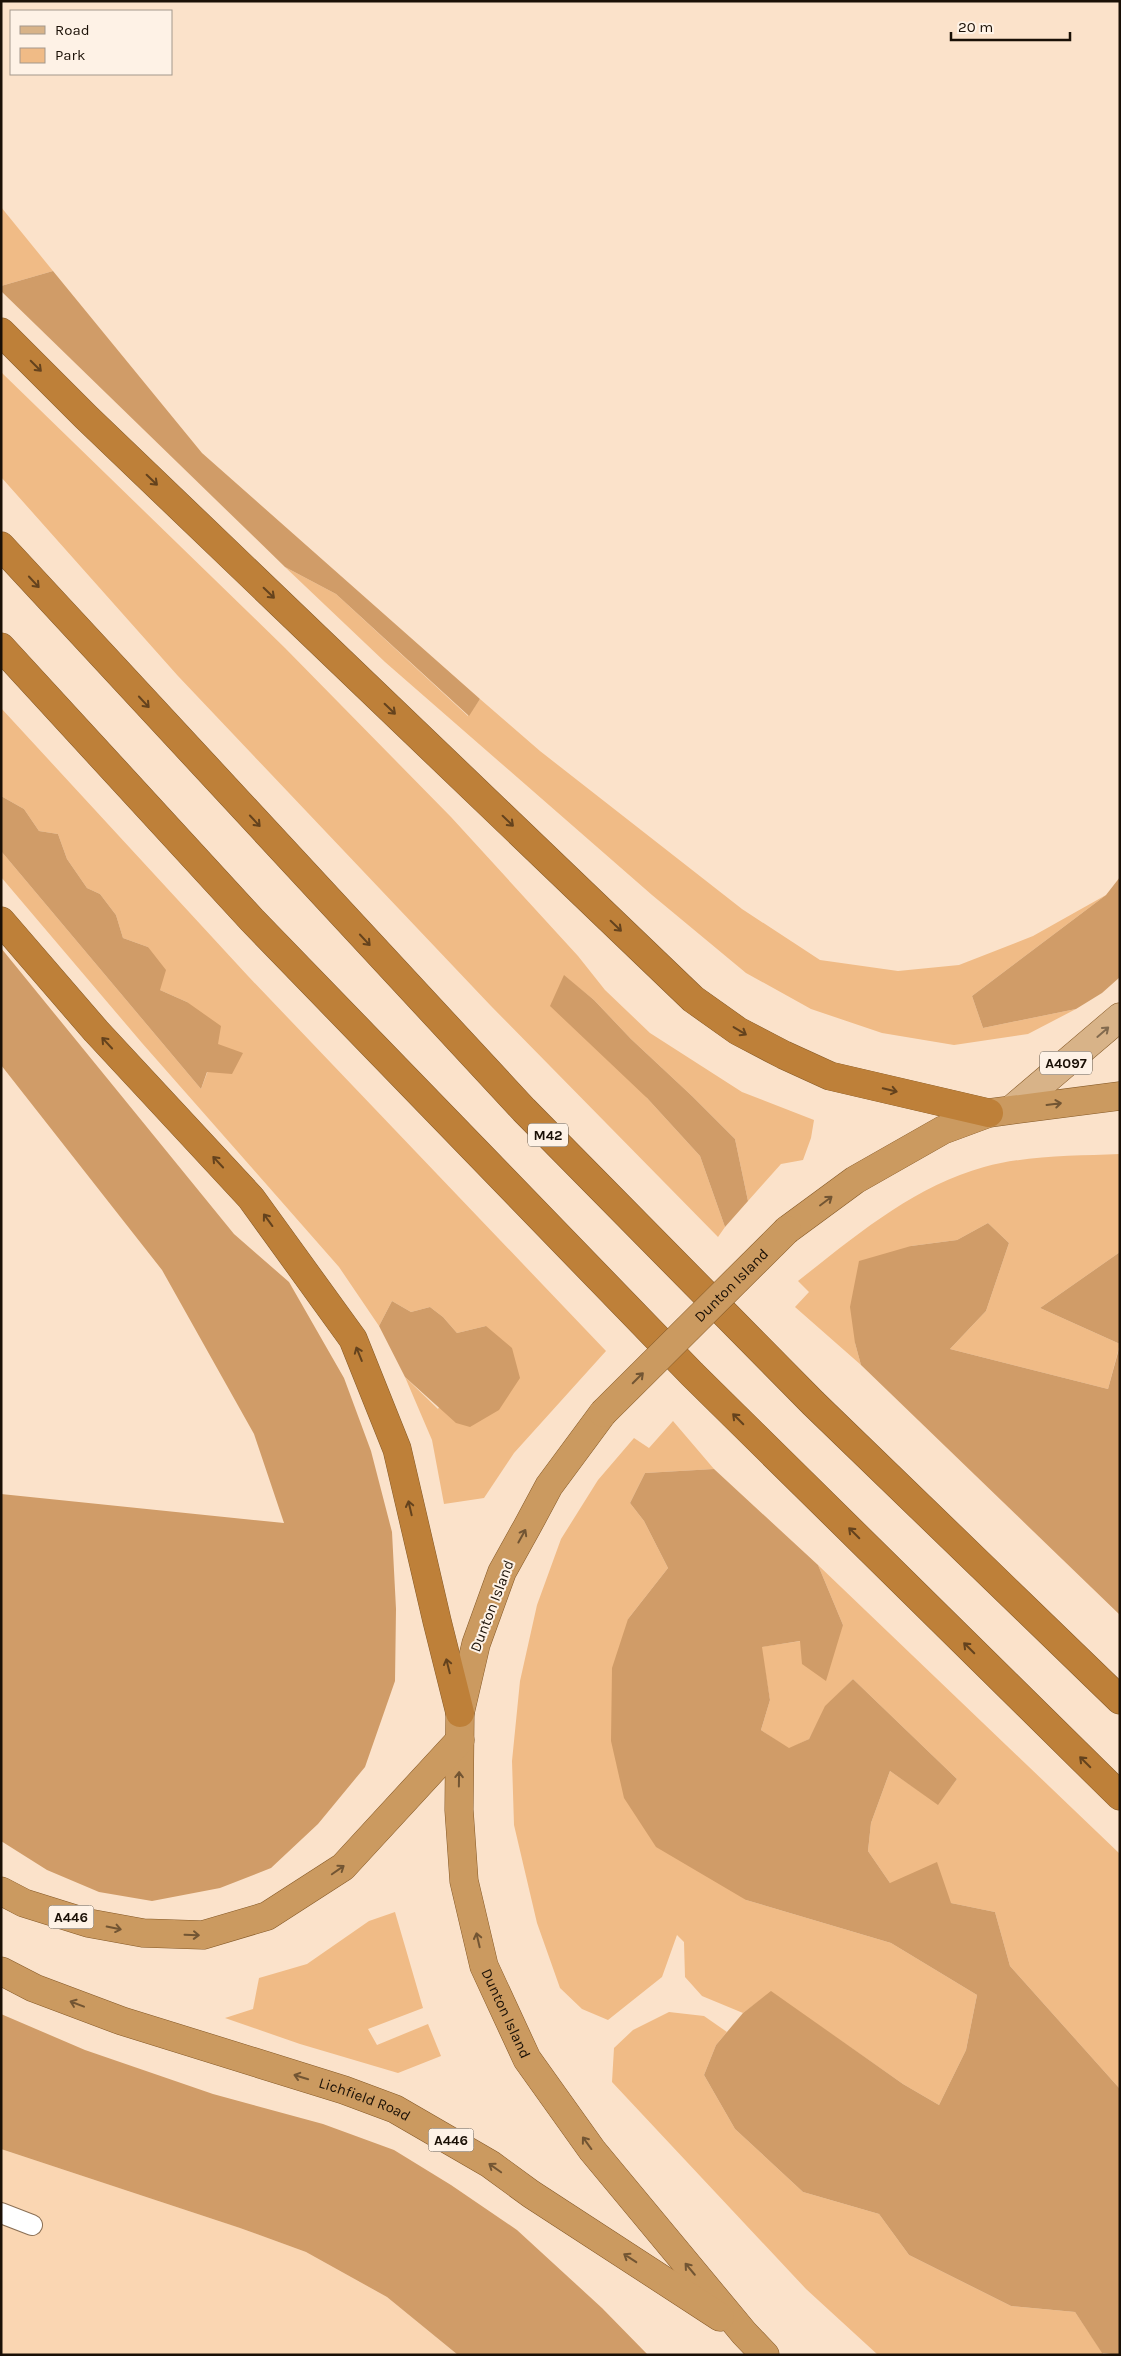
<svg xmlns="http://www.w3.org/2000/svg" width="1121" height="2356" viewBox="0 0 1121 2356" font-family="Karla,sans-serif">
  <style>
    .built { fill: #fad6b2 }
    .green { fill: #f0bb86 }
    .forest { fill: #d09c68 }
    .lines { fill: none; stroke-linecap: round; stroke-linejoin: round }
    .service-casing { stroke: #8b7055; stroke-width: 22 }
    .primary-casing { stroke: #855927; stroke-width: 29 }
    .trunk-casing { stroke: #855927; stroke-width: 29 }
    .motorway-casing { stroke: #855927; stroke-width: 29 }
    .service { stroke: #fff; stroke-width: 20 }
    .primary { stroke: #d8b388; stroke-width: 28 }
    .trunk { stroke: #cb9a60; stroke-width: 28 }
    .motorway { stroke: #be8039; stroke-width: 28 }
    .trunk-bridge-casing { stroke: #855927; stroke-width: 29; stroke-linecap: butt }
    .trunk-bridge { stroke: #cb9a60; stroke-width: 28 }
    .oneway { stroke: #64421d }
    .oneway2 { stroke: #826a4e }
    .oneway3 { stroke: #725533 }
    .labels { text-anchor: middle; stroke-width: 4; stroke-linejoin: round; paint-order: stroke }
    .shield { fill: #fef2e6; stroke: #5e5449; stroke-width: 1 }
    .shield-label { font-size: 14px; font-weight: bold; fill: #1a1006 }
    .street-label { font-size: 15px; fill: #1a1006; stroke: #fef2e6 }
  </style>
  <rect width="100%" height="100%" fill="#fbe2ca"/>
  <path class="built" d="M1 2149 240 2228 306 2252 387 2297 458 2355H1Z"/>
  <path class="green" d="M1 207 53 271 1 286Z
    M1 372 285 648 451 817 578 956 605 990 650 1033 742 1092 814 1120 811 1138 803 1160 781 1164 748 1201 735 1139 692 1096 631 1039 594 1000 564 976 647 1098 700 1156 725 1227 718 1237 491 1006 178 676 1 477Z
    M285 567 336 594 468 716 480 699 540 751 742 909 820 960 898 971 959 965 1033 936 1106 895 972 996 983 1028 1076 1009 1028 1034 954 1045 882 1033 811 1009 746 973 652 895 385 662Z
    M1 708 248 976 606 1351 514 1453 484 1498 444 1504 432 1440 405 1377 438 1409 486 1326 457 1333 443 1317 430 1307 411 1312 392 1301 379 1326 339 1267 142 1043 1 877V851L201 1089 218 1044 187 1002 160 990 148 947 123 938 116 915 100 894 87 888 67 859 58 834 39 831 24 809 1 796Z
    M1120 1154V1252L1040 1308 1120 1344 1108 1389 950 1349 986 1311 1009 1243 988 1223 957 1240 911 1246 855 1343 861 1365 795 1307 809 1292 798 1281C854 1237 914 1186 984 1167 1028 1155 1075 1156 1120 1154Z
    M673 1421 714 1469 645 1473 630 1503 644 1521 668 1568 628 1619 746 1900 891 1943 977 1995 966 2050 939 2105 903 2084 771 1992 743 2013 702 1996 685 1977 684 1942 677 1935 662 1977 608 2020 582 2009 560 1988 537 1923 514 1825 512 1761 520 1681 537 1605 561 1539 598 1480 634 1438 649 1448Z
    M818 1565 1120 1854V2089L1010 1966 995 1912 951 1903 890 1883 868 1851 871 1823 890 1771 938 1804 957 1779 853 1679 826 1706 809 1739 789 1749 761 1730 770 1700 761 1647 801 1641 843 1625Z
    M395 1912 423 2008 368 2029 377 2045 428 2024 441 2056 398 2073 300 2044 225 2018 253 2009 259 1978 307 1964 369 1921Z
    M669 2012 704 2016 727 2032 716 2045 704 2075 735 2129 803 2192 879 2214 909 2255 1011 2306 1075 2312 1104 2355H878L806 2289 612 2082 614 2048 633 2030Z"/>
  <path class="forest" d="M53 271 202 453 480 699 469 716 336 594 285 567 1 291V286Z
    M1 796 24 809 39 831 58 834 67 859 87 888 100 894 116 915 123 938 148 947 166 970 160 990 187 1002 221 1026 218 1044 243 1053 232 1074 207 1072 201 1089 1 851Z
    M1120 877V977L1102 993 1076 1009 983 1028 972 996 1106 895Z
    M1 948 234 1234 289 1282 344 1378 371 1451 392 1532 396 1609 395 1681 365 1767 318 1824 271 1868 220 1888 152 1901 99 1892 47 1870 1 1841V1494L284 1523 254 1434 162 1270 1 1065Z
    M564 975 594 1000 631 1039 692 1096 735 1139 748 1201 725 1227 700 1156 647 1098 550 1006Z
    M988 1223 1009 1243 986 1311 950 1349 1108 1389 1120 1345V1615L861 1365 855 1343 850 1307 859 1261 911 1246 957 1240Z
    M1120 1252V1344L1040 1308Z
    M392 1301 411 1312 430 1307 443 1317 457 1333 486 1326 512 1348 520 1378 499 1410 470 1427 456 1423 405 1377 379 1326Z
    M714 1469 818 1565 843 1625 826 1681 802 1664 800 1641 762 1647 770 1700 761 1730 789 1748 809 1739 825 1706 853 1679 957 1779 938 1805 890 1771 871 1823 868 1851 890 1883 937 1862 951 1903 995 1912 1010 1966 1120 2089V2355L1102 2353 1075 2312 1011 2306 909 2255 879 2214 803 2192 735 2129 704 2075 716 2045 743 2013 771 1991 903 2084 939 2105 966 2050 977 1995 891 1943 746 1900 656 1847 624 1798 611 1741 612 1668 628 1619 668 1568 644 1521 630 1503 645 1473Z
    M1 2014 85 2050 213 2094 323 2124 394 2150 451 2185 517 2230 602 2308 648 2355H458L387 2297 306 2252 240 2228 1 2149Z"/>
  <g class="lines">
    <g class="service-casing">
      <path id="service" d="M1 2213 32 2225"/>
    </g>
    <g class="primary-casing">
      <path id="primary" d="M1012 1109 1120 1017"/>
    </g>
    <g class="trunk-casing">
      <g id="trunk">
        <path d="M787 1230 855 1180 943 1130 989 1113 1120 1096"/>
        <path id="s1" d="M603 1413 549 1486 527 1527 502 1572 476 1644 460 1713 459 1810 464 1881 484 1966 527 2059 592 2150 744 2333 765 2355"/>
        <path d="M1 1891 24 1903 88 1923 143 1933 203 1935 267 1916 343 1867 460 1740"/>
        <path id="s2" d="M1 1971 34 1988 122 2021 344 2090 395 2109 490 2164 531 2194 720 2317"/>
      </g>
    </g>
    <g class="motorway-casing">
      <path id="motorway" d="M1 332 86 417 693 999 738 1031 784 1055 830 1076 989 1113
        M1 546 524 1110 813 1403 1120 1700
        M1 647 252 920 692 1374 1120 1796
        M1 921 96 1031 251 1198 353 1339 397 1449 437 1621 460 1713"/>
    </g>
    <use href="#service" class="service"/>
    <use href="#primary" class="primary"/>
    <use href="#trunk" class="trunk"/>
    <use href="#motorway" class="motorway"/>
    <g class="trunk-bridge-casing">
      <g id="trunk-bridge">
        <path id="s3" d="M603 1413 787 1230"/>
      </g>
    </g>
    <use href="#trunk-bridge" class="trunk-bridge"/>
  </g>
  <defs><path id="oneway-shaft" d="M-6 0H5M1.5-3L5.5 0L1.5 3" fill="none" stroke-width="1.6" stroke-linecap="round" stroke-linejoin="round" transform="scale(1.25)"/></defs>
  <g class="oneway">
    <use href="#oneway-shaft" transform="translate(36 366) rotate(45)"/>
    <use href="#oneway-shaft" transform="translate(152 480) rotate(44)"/>
    <use href="#oneway-shaft" transform="translate(34 582) rotate(47)"/>
    <use href="#oneway-shaft" transform="translate(269 593) rotate(44)"/>
    <use href="#oneway-shaft" transform="translate(144 702) rotate(47)"/>
    <use href="#oneway-shaft" transform="translate(390 709) rotate(44)"/>
    <use href="#oneway-shaft" transform="translate(255 821) rotate(47)"/>
    <use href="#oneway-shaft" transform="translate(508 821) rotate(44)"/>
    <use href="#oneway-shaft" transform="translate(616 926) rotate(44)"/>
    <use href="#oneway-shaft" transform="translate(365 940) rotate(47)"/>
    <use href="#oneway-shaft" transform="translate(740 1031) rotate(31)"/>
    <use href="#oneway-shaft" transform="translate(107 1043) rotate(-133)"/>
    <use href="#oneway-shaft" transform="translate(890 1090) rotate(14)"/>
    <use href="#oneway-shaft" transform="translate(218 1162) rotate(-133)"/>
    <use href="#oneway-shaft" transform="translate(268 1220) rotate(-126)"/>
    <use href="#oneway-shaft" transform="translate(359 1354) rotate(-112)"/>
    <use href="#oneway-shaft" transform="translate(738 1419) rotate(-135)"/>
    <use href="#oneway-shaft" transform="translate(410 1508) rotate(-103)"/>
    <use href="#oneway-shaft" transform="translate(854 1533) rotate(-135)"/>
    <use href="#oneway-shaft" transform="translate(969 1648) rotate(-135)"/>
    <use href="#oneway-shaft" transform="translate(448 1666) rotate(-104)"/>
    <use href="#oneway-shaft" transform="translate(1085 1762) rotate(-135)"/>
  </g>
  <use class="oneway2" href="#oneway-shaft" transform="translate(1103 1032) rotate(-41)"/>
  <g class="oneway3">
    <use href="#oneway-shaft" transform="translate(1054 1104) rotate(-7)"/>
    <use href="#oneway-shaft" transform="translate(826 1201) rotate(-37)"/>
    <use href="#oneway-shaft" transform="translate(638 1378) rotate(-45)"/>
    <use href="#oneway-shaft" transform="translate(522 1536) rotate(-61)"/>
    <use href="#oneway-shaft" transform="translate(459 1779) rotate(-89)"/>
    <use href="#oneway-shaft" transform="translate(338 1870) rotate(-35)"/>
    <use href="#oneway-shaft" transform="translate(114 1928) rotate(11)"/>
    <use href="#oneway-shaft" transform="translate(192 1935) rotate(2)"/>
    <use href="#oneway-shaft" transform="translate(478 1940) rotate(-103)"/>
    <use href="#oneway-shaft" transform="translate(77 2004) rotate(-159)"/>
    <use href="#oneway-shaft" transform="translate(301 2077) rotate(-163)"/>
    <use href="#oneway-shaft" transform="translate(587 2143) rotate(-126)"/>
    <use href="#oneway-shaft" transform="translate(495 2168) rotate(-145)"/>
    <use href="#oneway-shaft" transform="translate(630 2258) rotate(-147)"/>
    <use href="#oneway-shaft" transform="translate(690 2269) rotate(-130)"/>
  </g>
  <g class="labels">
    <g class="shield">
      <rect x="1040" y="1051.5" width="52" height="23" rx="4"/>
      <rect x="528" y="1123.5" width="40" height="23" rx="4"/>
      <rect x="48.5" y="1905.5" width="45" height="23" rx="4"/>
      <rect x="428.5" y="2128.5" width="45" height="23" rx="4"/>
    </g>
    <g class="shield-label">
      <text x="1066" y="1068">A4097</text>
      <text x="548" y="1140">M42</text>
      <text x="71" y="1922">A446</text>
      <text x="451" y="2145">A446</text>
    </g>
    <g class="street-label">
      <text dy="5" stroke="none"><textPath href="#s3" startOffset="181">Dunton Island</textPath></text>
      <text transform="translate(492 1606) rotate(-69)" y="5">Dunton Island</text>
      <text dy="5" stroke="none"><textPath href="#s1" startOffset="644">Dunton Island</textPath></text>
      <text dy="5" stroke="none"><textPath href="#s2" startOffset="386">Lichfield Road</textPath></text>
    </g>
  </g>
  <rect width="1121" height="2356" fill="none" stroke="#1a1006" stroke-width="5"/>
  <rect x="10" y="10" width="162" height="65" fill="#fef2e6" stroke="#a3988c"/>
  <rect x="20" y="26" width="25" height="8" fill="#d8b388" stroke="#a3988c"/>
  <text x="55" y="35" font-size="15" fill="#1a1006">Road</text>
  <rect x="20" y="48" width="25" height="15" fill="#f0bb86" stroke="#a3988c"/>
  <text x="55" y="60" font-size="15" fill="#1a1006">Park</text>
  <path d="M951 32v8h119v-8" fill="none" stroke="#1a1006" stroke-width="2.5"/>
  <text x="958" y="32" font-size="15" fill="#1a1006" stroke="#fef2e6" stroke-width="4" paint-order="stroke">20 m</text>
</svg>
